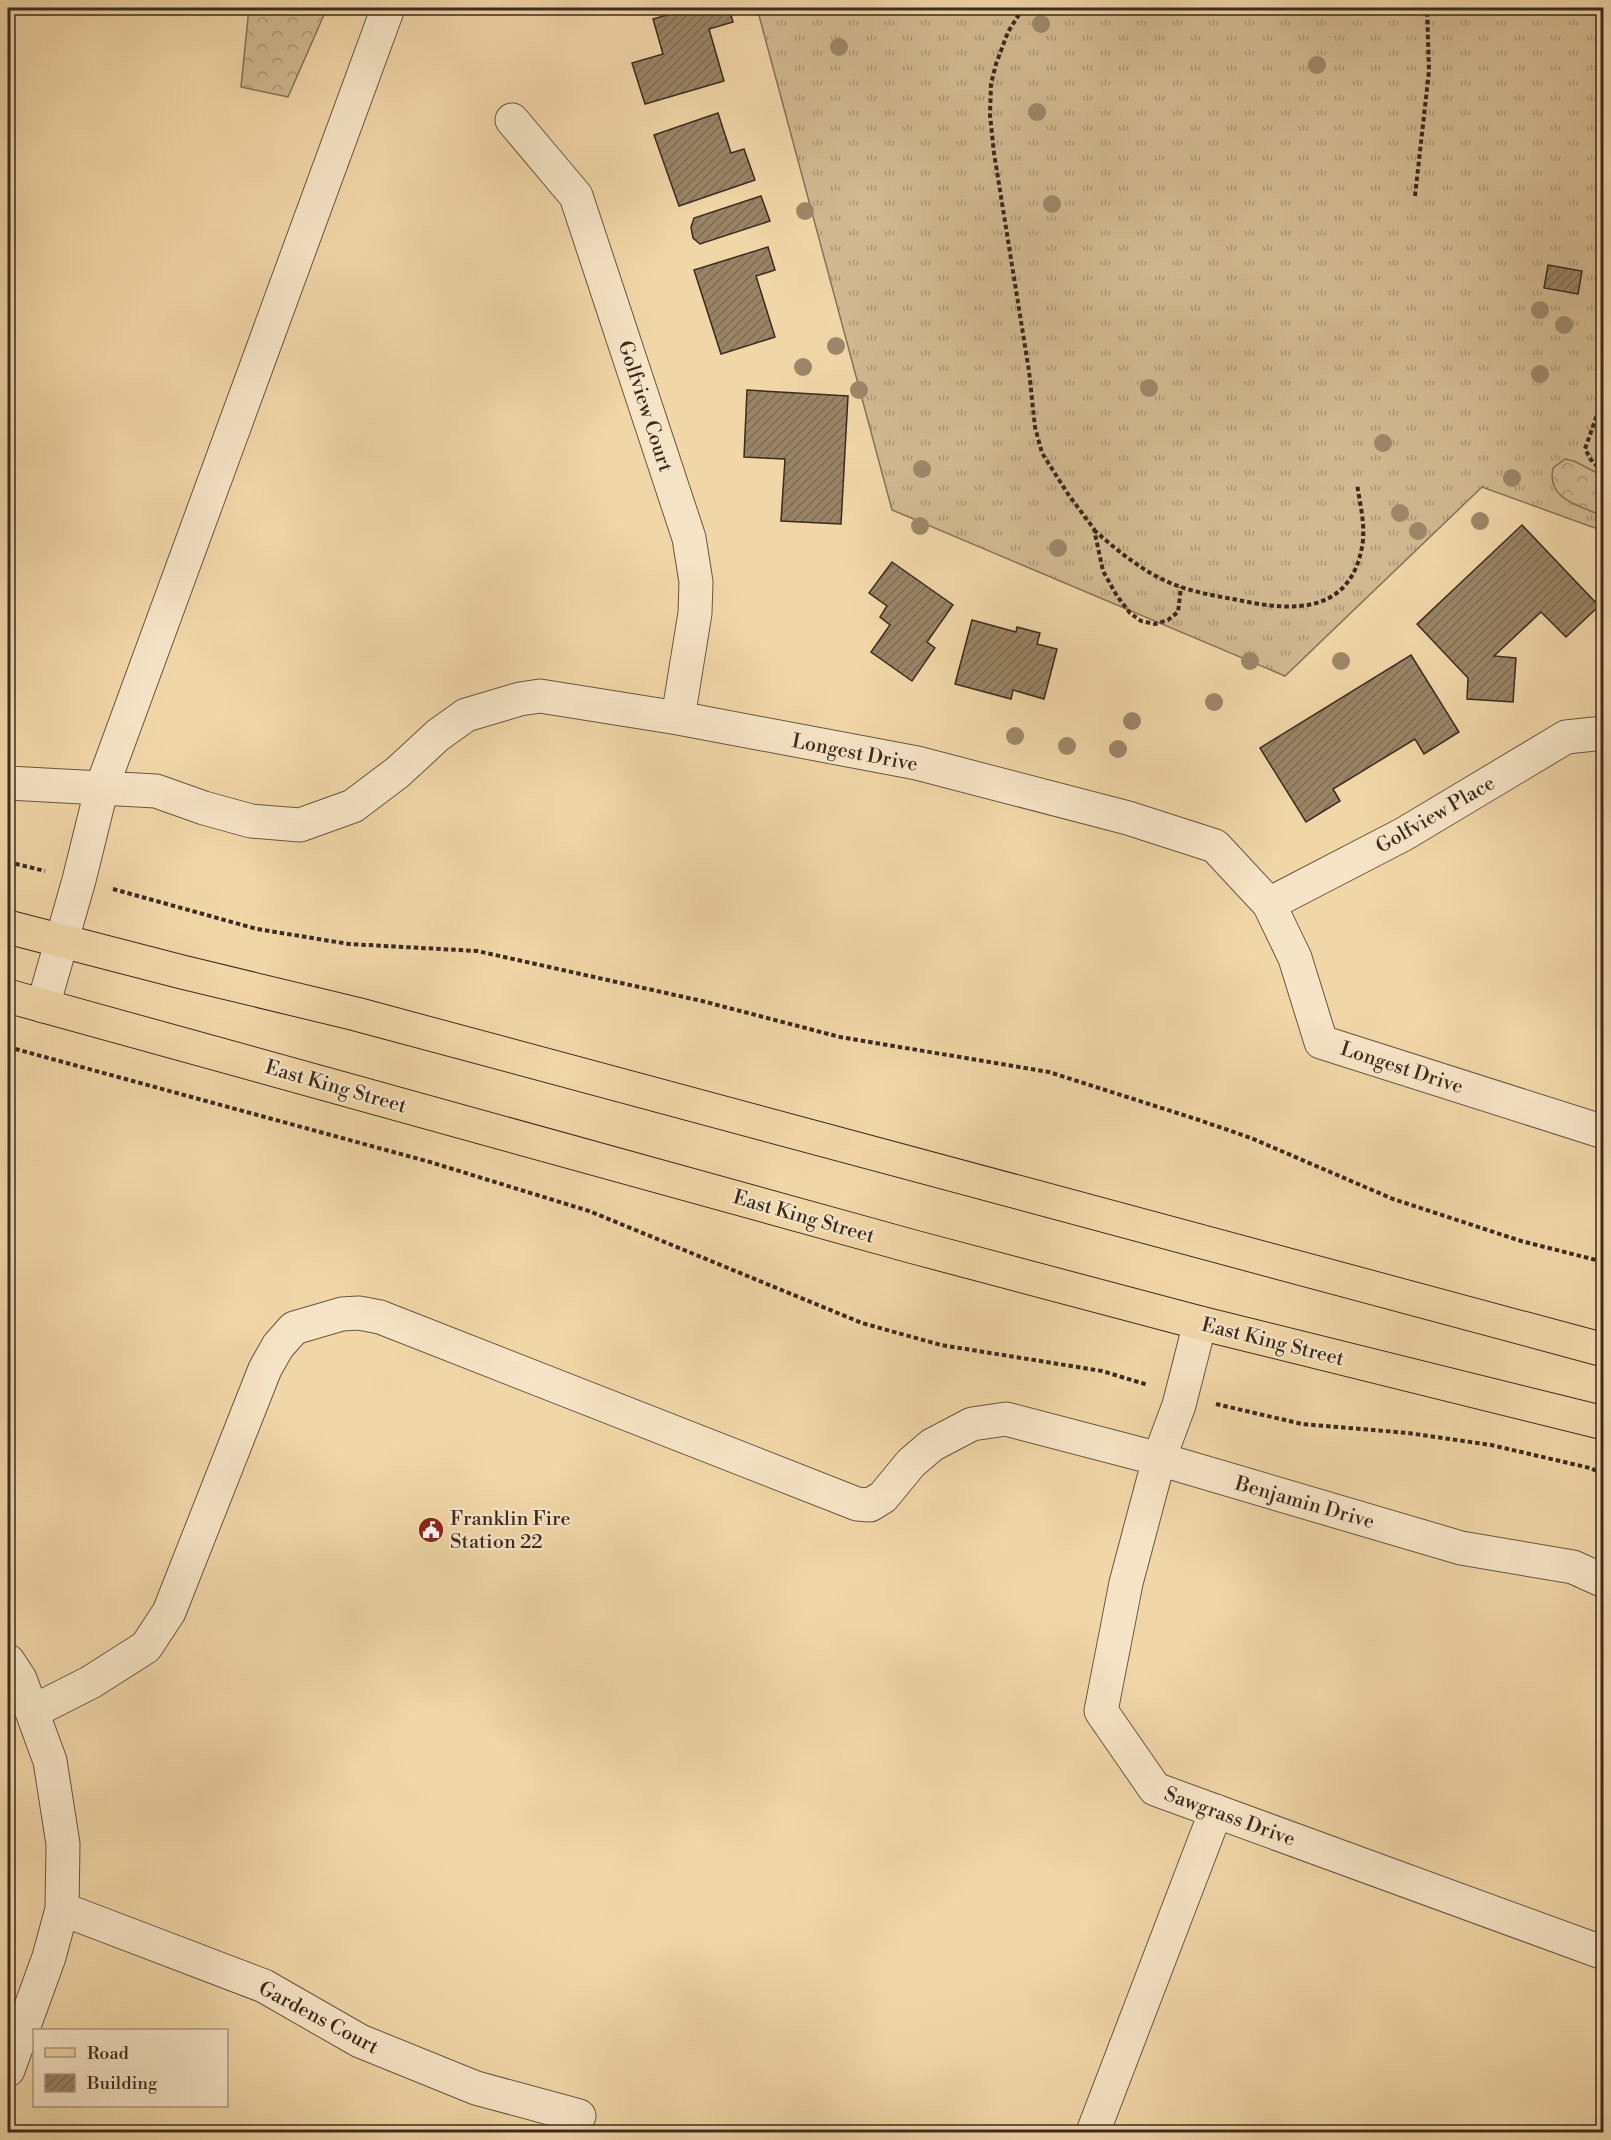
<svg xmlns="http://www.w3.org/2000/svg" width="1611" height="2140" viewBox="0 0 1611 2140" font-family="'Libre Bodoni',serif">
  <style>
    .grass { fill: url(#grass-tufts); stroke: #877258; stroke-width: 1.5 }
    .forest { fill: url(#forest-crowns); stroke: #877258; stroke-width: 1.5 }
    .building { fill: url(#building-hatch); stroke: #3c2b1f; stroke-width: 1.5 }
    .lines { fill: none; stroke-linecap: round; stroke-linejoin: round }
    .minor-casing { stroke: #695641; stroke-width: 35 }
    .major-casing { stroke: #3c2b1f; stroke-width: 35 }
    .path { stroke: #3c2b1f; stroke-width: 4; stroke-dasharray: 4.5 3; stroke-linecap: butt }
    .minor { stroke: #f6e4c6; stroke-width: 33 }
    .major { stroke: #f1d6a8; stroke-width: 33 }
    .tree { fill: #9e8769 }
    .labels { text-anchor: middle; stroke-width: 4.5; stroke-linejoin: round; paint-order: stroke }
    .street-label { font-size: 20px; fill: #3c2b1f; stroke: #f6e4c6 }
    .poi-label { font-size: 20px; fill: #3c2b1f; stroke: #f6e4c6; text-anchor: start }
  </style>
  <defs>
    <pattern id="grass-tufts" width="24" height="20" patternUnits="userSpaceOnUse" patternTransform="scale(1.5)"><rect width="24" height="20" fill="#d2b991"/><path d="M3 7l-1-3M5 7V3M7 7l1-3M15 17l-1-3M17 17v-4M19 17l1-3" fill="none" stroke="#ac9776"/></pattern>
    <pattern id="forest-crowns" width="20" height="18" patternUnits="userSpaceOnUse" patternTransform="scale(1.5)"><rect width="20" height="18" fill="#d2b991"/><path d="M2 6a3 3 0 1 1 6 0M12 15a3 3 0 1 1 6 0" fill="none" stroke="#ac9776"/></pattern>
    <pattern id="building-hatch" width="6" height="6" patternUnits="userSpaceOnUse" patternTransform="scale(1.5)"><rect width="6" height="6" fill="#9a8466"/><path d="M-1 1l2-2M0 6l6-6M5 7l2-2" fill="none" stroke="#7f6c53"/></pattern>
  </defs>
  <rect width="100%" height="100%" fill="#f1d6a8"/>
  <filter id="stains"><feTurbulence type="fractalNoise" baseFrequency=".00333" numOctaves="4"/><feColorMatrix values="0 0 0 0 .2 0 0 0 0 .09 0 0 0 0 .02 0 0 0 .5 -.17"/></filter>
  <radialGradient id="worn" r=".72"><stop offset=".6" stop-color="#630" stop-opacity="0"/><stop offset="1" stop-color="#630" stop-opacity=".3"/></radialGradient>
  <path class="grass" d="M757 8H1603V531L1482 487 1285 676 892 510Z"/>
  <path class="forest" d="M249 8H327L288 97 241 87Z
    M1565 459 1574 461 1603 476V516C1581 506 1546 500 1553 468Z"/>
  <path class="building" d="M691 8H729L733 22 709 29 724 81 645 104 632 63 663 54 653 19Z
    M718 113 731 153 744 149 755 180 679 206 654 135Z
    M761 196 770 221 700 244 693 238 691 227 694 218Z
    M768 247 775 270 756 276 775 337 721 354 694 270Z
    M1548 265 1582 271 1578 294 1544 288Z
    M747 390 848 396 841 524 781 521 785 459 744 457Z
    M1522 525 1599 606 1566 637 1541 612 1494 656 1516 658 1513 702 1467 699 1468 678 1417 624Z
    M892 562 953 605 927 642 935 648 912 681 871 652 890 625 880 617 887 606 869 593Z
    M972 620 1016 632 1017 627 1040 633 1037 644 1057 649 1044 699 1013 690 1011 699 955 684Z
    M1411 655 1459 732 1424 754 1415 739 1333 789 1340 801 1306 822 1260 748Z"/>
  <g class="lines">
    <g class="minor-casing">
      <path id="minor" d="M512 120 576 196 689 538 696 582 695 613 678 718
        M8 783 156 791 204 808 251 821 300 825 353 806 398 772 438 735 466 715 520 699 540 696 678 718 917 763 1128 818 1215 846 1269 904 1295 958 1321 1042 1604 1132
        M1269 904 1404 834 1566 737 1604 733
        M43 1006 79 880 102 787 388 8
        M1200 1323 1179 1405 1159 1459 1126 1583 1101 1711 1155 1789 1604 1953
        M8 1661 20 1679 50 1761 63 1844 62 1909 49 1957 8 2070
        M32 1712 91 1682 146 1647 169 1612 265 1369 278 1346 294 1328 342 1314 359 1313 380 1317 857 1504 870 1505 883 1497 911 1463 932 1445 972 1424 1006 1419 1159 1459 1461 1548 1573 1567 1604 1581
        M62 1909 264 1986 360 2041 476 2088 579 2116
        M1093 2132 1216 1811"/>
    </g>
    <g class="major-casing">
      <path id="major" d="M8 927 182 972 356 1014 1604 1350
        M8 996 914 1247 1200 1323 1604 1423"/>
    </g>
    <path class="path" d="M1023 8 1008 32 996 64 991 84 990 115 994 153 1029 371 1035 427 1042 453 1068 494 1094 529 1103 571 1117 596 1130 613 1141 621 1155 624 1168 620 1178 612 1181 587
      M1415 196 1429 71 1427 8
      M1604 395 1585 449 1593 463 1604 470
      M1094 530C1120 553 1148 576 1181 587 1201 594 1223 597 1243 601 1296 612 1350 612 1362 547 1366 527 1360 504 1357 484
      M8 862 45 871
      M113 889 257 929 349 944 477 951 702 1001 840 1037 1049 1072 1199 1120 1251 1138 1393 1199 1521 1241 1604 1262
      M8 1047 430 1162 589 1211 862 1323 941 1345 1102 1371 1148 1385
      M1216 1404 1302 1424 1408 1433 1491 1445 1590 1468 1604 1474"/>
    <use href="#minor" class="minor"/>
    <use href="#major" class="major"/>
  </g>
  <g class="tree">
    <circle cx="1041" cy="24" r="9"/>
    <circle cx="839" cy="47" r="9"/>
    <circle cx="1317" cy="65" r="9"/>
    <circle cx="1037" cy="112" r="9"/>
    <circle cx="1052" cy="204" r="9"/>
    <circle cx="805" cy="211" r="9"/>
    <circle cx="1540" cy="310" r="9"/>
    <circle cx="1564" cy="325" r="9"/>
    <circle cx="836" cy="346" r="9"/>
    <circle cx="803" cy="367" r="9"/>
    <circle cx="1540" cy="374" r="9"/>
    <circle cx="1149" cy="388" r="9"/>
    <circle cx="859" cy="390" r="9"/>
    <circle cx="1383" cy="443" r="9"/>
    <circle cx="922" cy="469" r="9"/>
    <circle cx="1512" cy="478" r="9"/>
    <circle cx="1400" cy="513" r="9"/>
    <circle cx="1480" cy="521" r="9"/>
    <circle cx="920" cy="526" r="9"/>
    <circle cx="1418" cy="531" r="9"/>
    <circle cx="1058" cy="548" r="9"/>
    <circle cx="1250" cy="661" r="9"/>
    <circle cx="1341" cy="661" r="9"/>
    <circle cx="1214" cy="702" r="9"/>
    <circle cx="1132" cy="721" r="9"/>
    <circle cx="1015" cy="736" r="9"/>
    <circle cx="1067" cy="746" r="9"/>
    <circle cx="1118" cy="749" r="9"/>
  </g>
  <defs>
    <g id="civic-disc" transform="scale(1.35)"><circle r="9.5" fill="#8f2418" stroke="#f6e4c6"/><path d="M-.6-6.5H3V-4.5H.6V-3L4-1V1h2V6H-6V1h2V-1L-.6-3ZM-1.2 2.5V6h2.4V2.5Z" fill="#fff"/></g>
  </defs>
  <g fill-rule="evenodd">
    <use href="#civic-disc" x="431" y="1530"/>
  </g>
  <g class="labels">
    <g class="street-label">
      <text transform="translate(646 406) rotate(72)" y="7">Golfview Court</text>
      <text transform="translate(855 752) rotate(11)" y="7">Longest Drive</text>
      <text transform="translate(1435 814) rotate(-30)" y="7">Golfview Place</text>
      <text transform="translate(1402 1067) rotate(18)" y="7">Longest Drive</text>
      <text transform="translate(336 1086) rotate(16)" y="7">East King Street</text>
      <text transform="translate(804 1216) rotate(16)" y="7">East King Street</text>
      <text transform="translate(1273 1341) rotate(14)" y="7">East King Street</text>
      <text transform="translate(1305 1502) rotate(16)" y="7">Benjamin Drive</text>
      <text transform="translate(1230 1816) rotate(20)" y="7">Sawgrass Drive</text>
      <text transform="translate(319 2017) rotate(28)" y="7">Gardens Court</text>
    </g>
    <g class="poi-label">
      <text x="450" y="1525">Franklin Fire<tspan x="450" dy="23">Station 22</tspan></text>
    </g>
  </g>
  <rect width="1611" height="2140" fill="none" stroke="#f1d6a8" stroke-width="30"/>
  <rect x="9" y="9" width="1593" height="2122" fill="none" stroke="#3c2b1f" stroke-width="3"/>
  <rect x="15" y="15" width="1581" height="2110" fill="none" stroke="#3c2b1f" stroke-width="1.5"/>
  <rect x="33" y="2029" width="195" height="78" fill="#f6e4c6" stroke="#ac9a83" stroke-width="1.5"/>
  <rect x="45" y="2048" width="30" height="9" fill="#f1d6a8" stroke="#ac9a83" stroke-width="1.5"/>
  <text x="87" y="2059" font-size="18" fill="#3c2b1f">Road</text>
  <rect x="45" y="2074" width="30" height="18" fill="url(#building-hatch)" stroke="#ac9a83" stroke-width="1.5"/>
  <text x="87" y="2089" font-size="18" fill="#3c2b1f">Building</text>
  <rect width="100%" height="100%" filter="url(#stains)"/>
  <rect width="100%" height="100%" fill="url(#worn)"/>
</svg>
